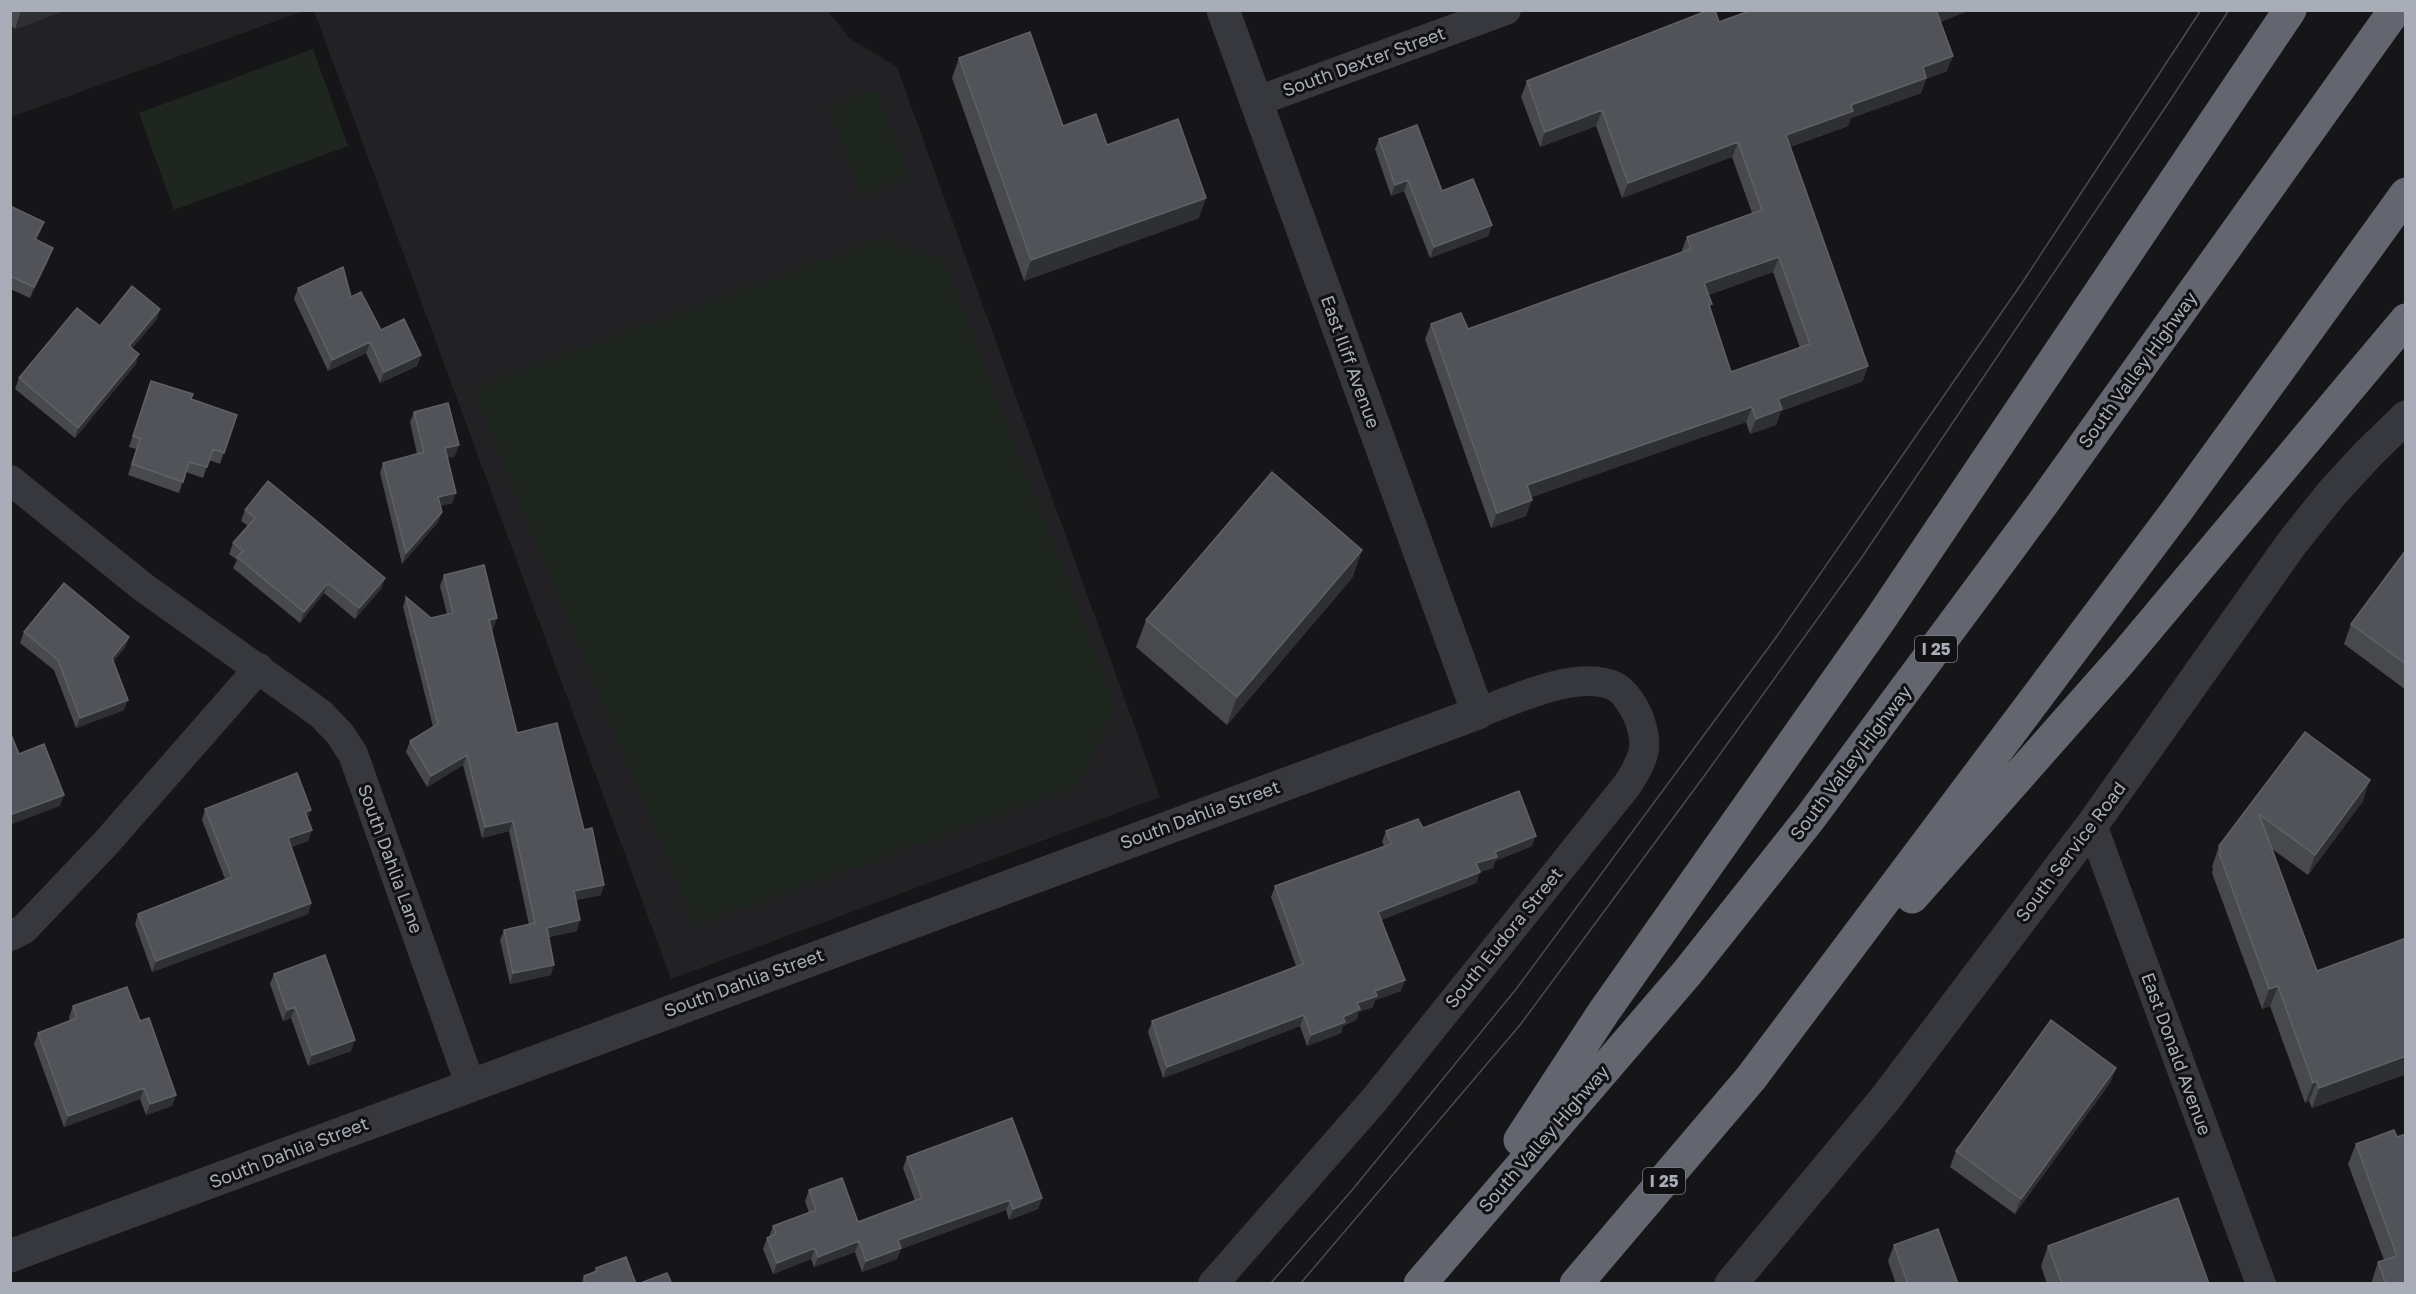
<svg xmlns="http://www.w3.org/2000/svg" width="2416" height="1294" viewBox="0 0 2416 1294" font-family="'Golos Text',sans-serif">
  <style>
    .built { fill: #222225 }
    .green { fill: #1e261f }
    .lines { fill: none; stroke-linecap: round; stroke-linejoin: round }
    .minor { stroke: #37383d; stroke-width: 30 }
    .tertiary { stroke: #37383d; stroke-width: 33 }
    .motorway { stroke: #63666e; stroke-width: 33 }
    .tram { stroke: #4a4c52; stroke-width: 1.5 }
    .wall { fill: #47494d; fill-rule: evenodd }
    .shaded-wall { fill: #2f3033 }
    .building { fill: #525359; stroke: #5f6168; stroke-width: 1.5; fill-rule: evenodd }
    .labels { text-anchor: middle; stroke-width: 6; stroke-linejoin: round; paint-order: stroke }
    .shield { fill: #111113; stroke: #7b7e86; stroke-width: 1.5 }
    .shield-label { font-size: 16px; font-weight: bold; fill: #a8adb8 }
    .street-label { font-size: 18px; fill: #a8adb8; stroke: #111113 }
  </style>
  <rect width="100%" height="100%" fill="#161618"/>
  <path class="built" d="M11 11H304L11 117Z
    M314 11H828L849 38 897 67 1160 797 671 979Z"/>
  <path class="green" d="M313 49 348 146 174 210 139 113Z
    M877 90 909 178 861 195 829 107Z
    M884 238 944 262 1116 706 1078 786 695 926 472 388Z"/>
  <g class="lines">
    <path class="minor" d="M1255 102 1506 10
      M10 480 143 587 321 714 340 734 353 754 470 1084
      M2092 825 2261 1284
      M10 936 24 929 106 843 259 668
      M1213 1284 1375 1099 1628 784C1644 758 1650 746 1638 716 1634 707 1625 692 1616 687 1580 668 1514 700 1478 713"/>
    <path class="tertiary" d="M10 1256 1478 713 1223 10
      M1731 1284 1885 1099 2092 825 2292 543 2332 493 2368 454 2406 417"/>
    <path class="motorway" d="M1912 897 2122 659 2406 320
      M1520 1140 1603 1013 1879 621 2290 10
      M1420 1284 1687 973 1810 818 2043 503 2395 10
      M1576 1284 1751 1078 2178 509 2406 194"/>
    <path class="tram" d="M1270 1284 1353 1189 1517 988 1777 636 2022 283 2201 10
      M1300 1284 1520 1025 1702 779 1862 557 2171 99 2229 10"/>
  </g>
  <path class="wall" d="M10 10H66L15 29 10 24Z
    M1752 10H1970L1940 22 1947 71 1926 79 1921 93 1851 118 1848 126 1790 147 1863 381 1781 411 1776 425 1750 434 1746 422 1531 497 1526 516 1491 528 1425 339 1431 324 1468 329 1681 253 1687 237 1752 213 1732 157 1622 198 1596 126 1540 147 1521 97 1527 81 1719 22ZM1773 272 1800 348 1731 372 1710 308 1708 295Z
    M959 58 1063 126 1107 145 1199 218 1024 281 952 78Z
    M1379 139 1442 191 1492 225 1488 236 1430 258 1404 191 1391 196 1375 149Z
    M10 206 44 222 36 240 49 259 30 298 10 289Z
    M298 288 351 297 381 330 421 355 417 366 380 383 366 353 328 371 294 299Z
    M157 319 132 348 136 364 75 438 15 389 19 378 100 326Z
    M151 381 191 399 237 415 220 464 209 460 203 478 186 472 179 493 128 475 136 449 129 447Z
    M414 412 455 456 447 458 456 493 452 503 440 506 442 512 438 522 402 564 380 473 383 463 417 454 410 422Z
    M245 510 385 578 381 589 355 619 324 593 300 623 233 568 237 560 229 554 233 543 248 526 241 521Z
    M1362 550 1352 578 1227 725 1136 647 1146 620Z
    M2406 550V690L2344 644 2351 624Z
    M444 575 497 618 493 629H491L517 733 601 895 576 900 577 931 549 937 551 975 510 984 500 940 504 930 529 925 509 831 482 838 463 765 427 787 406 752 410 741 433 727 403 607 406 597 431 618 447 614 440 586Z
    M24 632 129 637 125 647 113 662 124 710 76 728 54 670 20 643Z
    M2305 732 2363 801 2308 875 2272 849 2317 971 2406 938V1074L2312 1108 2309 1101 2305 1103 2270 1006 2262 1009 2212 873 2213 869 2212 867 2219 846Z
    M205 809 307 818 308 841 291 847 311 903 308 914 152 972 135 924 138 914 225 879 202 820Z
    M1423 828 1532 846 1495 861 1493 868 1480 872 1476 883 1381 920 1401 991 1375 1000 1373 1007 1359 1012 1356 1020 1343 1026 1341 1033 1307 1046 1300 1026 1163 1078 1148 1032 1152 1021 1296 966 1271 897 1275 886 1384 846 1382 842 1386 831Z
    M274 974 351 1051 308 1066 291 1018 283 1021 270 984Z
    M73 1006 140 1021 176 1095 172 1106 146 1115 140 1099 64 1127 34 1044 38 1033 70 1021 69 1017Z
    M2116 1068 2110 1083 2015 1214 1950 1167 1956 1151Z
    M2394 1130 2406 1284H2371L2378 1262 2384 1260 2348 1164 2356 1144Z
    M907 1157 1042 1198 1038 1209 1009 1220 1006 1210 901 1249 897 1259 862 1272 855 1252 814 1267 811 1259 773 1274 763 1249 767 1238 769 1237 773 1226 809 1213 805 1201 809 1190 858 1222 915 1201 903 1168Z
    M1894 1245 1958 1284H1896L1888 1261Z
    M2048 1246 2209 1284H2047L2041 1266Z
    M596 1268 636 1284H581L584 1276 594 1272Z"/>
  <path class="shaded-wall" d="M21 10H66L15 29Z
    M1935 10H1970L1930 26Z
    M1953 56 1947 71 1926 79 1921 93 1851 118 1848 126 1780 150 1786 135 1923 67Z
    M1602 110 1596 126 1540 147 1545 132Z
    M1738 142 1732 157 1622 198 1628 183Z
    M1408 180 1404 191 1391 196 1395 185Z
    M1206 198 1199 218 1024 281 1031 260Z
    M44 222 40 233 31 250 35 239Z
    M1492 225 1488 236 1430 258 1434 247Z
    M53 248 49 259 30 298 34 287Z
    M1779 257 1773 272 1698 298 1704 283Z
    M160 309 157 319 126 356 129 346Z
    M370 342 366 353 328 371 332 360Z
    M139 354 136 364 75 438 78 428Z
    M421 355 417 366 380 383 384 372Z
    M1868 366 1863 381 1781 411 1776 425 1750 434 1756 419 1778 399Z
    M1752 407 1746 422 1521 501 1527 485Z
    M459 445 455 456 441 459 445 448Z
    M456 493 452 503 434 508 438 497Z
    M1532 500 1526 516 1491 528 1497 513Z
    M442 512 438 522 402 564 406 553Z
    M1362 550 1352 578 1227 725 1237 697Z
    M385 578 381 589 355 619 359 608Z
    M328 583 324 593 300 623 304 612Z
    M497 618 493 629 485 631 489 620Z
    M129 637 125 647 108 669 112 658Z
    M128 700 124 710 76 728 80 718Z
    M467 755 463 765 427 787 431 776Z
    M2370 780 2363 801 2308 875 2315 855Z
    M64 795 60 806 10 825V815Z
    M311 810 307 820 305 812Z
    M513 821 509 831 482 838 485 827Z
    M312 830 308 841 284 849 288 838Z
    M1536 836 1532 846 1495 861 1493 868 1472 874 1476 863 1495 852Z
    M1480 872 1476 883 1374 923 1378 912Z
    M604 885 601 895 570 901 574 891Z
    M311 903 308 914 152 972 156 961Z
    M580 920 577 931 543 938 547 928Z
    M554 965 551 975 510 984 513 973Z
    M1405 980 1401 991 1375 1000 1373 1007 1359 1012 1356 1020 1343 1026 1341 1033 1307 1046 1311 1035 1343 1017 1357 1003 1375 991Z
    M2278 986 2270 1006 2262 1009 2269 989Z
    M295 1007 291 1018 283 1021 287 1010Z
    M1304 1015 1300 1026 1163 1078 1167 1067Z
    M355 1040 351 1051 308 1066 312 1055Z
    M2406 1056V1074L2312 1108 2319 1088Z
    M2116 1068 2110 1083 2015 1214 2021 1199Z
    M2317 1081 2309 1101 2305 1103 2313 1083Z
    M144 1088 140 1099 64 1127 68 1116Z
    M176 1095 172 1106 146 1115 150 1104Z
    M1042 1198 1038 1209 1009 1220 1013 1209Z
    M1010 1200 1006 1210 901 1249 897 1259 862 1272 866 1261 898 1240Z
    M859 1241 855 1252 814 1267 818 1257Z
    M815 1248 811 1259 773 1274 777 1263Z"/>
  <path class="building" d="M1709 10H1715L1719 22 1752 10H1936L1953 56 1923 67 1926 78 1851 105 1853 111 1786 135 1868 366 1778 399 1782 409 1756 419 1752 407 1527 485 1532 500 1497 513 1431 324 1461 313 1468 329 1691 249 1687 237 1762 210 1738 142 1628 183 1602 110 1545 132 1527 81ZM1779 257 1810 344 1731 372 1709 305 1712 304 1704 283Z
    M1030 32 1063 126 1096 114 1107 145 1178 119 1206 198 1031 260 959 58Z
    M1417 125 1442 191 1473 179 1492 225 1434 247 1408 180 1395 185 1379 139Z
    M10 206 44 222 35 239 53 248 34 287 10 276Z
    M343 267 351 297 361 292 381 330 404 319 421 355 384 372 370 342 332 360 298 288Z
    M132 286 160 309 129 346 139 354 78 428 19 378 77 308 100 326Z
    M151 381 193 394 191 399 237 415 224 453 213 449 207 467 189 462 183 482 132 464 140 439 133 436Z
    M448 403 459 445 445 448 456 493 438 497 442 512 406 553 383 463 424 452 414 412Z
    M1272 472 1362 550 1237 697 1146 620Z
    M268 481 385 578 359 608 328 583 304 612 237 557 243 551 233 543 255 518 245 510Z
    M2406 550V664L2351 624Z
    M484 565 497 618 489 620 517 733 557 723 584 830 592 828 604 885 574 891 580 920 547 928 554 965 513 973 504 930 535 923 513 821 485 827 467 755 431 776 410 741 438 724 406 597 431 618 453 613 444 575Z
    M64 583 129 637 112 658 128 700 80 718 58 660 24 632Z
    M10 732 19 754 44 744 64 795 10 815Z
    M2305 732 2370 780 2315 855 2259 814 2317 971 2406 938V1056L2319 1088 2317 1081 2313 1083 2278 986 2269 989 2219 853 2221 852 2219 846Z
    M297 773 311 810 305 812 312 830 288 838 311 903 156 961 138 914 232 877 205 809Z
    M1519 791 1536 836 1495 852 1497 857 1476 863 1480 872 1378 912 1405 980 1375 991 1377 996 1357 1003 1360 1009 1343 1017 1345 1022 1311 1035 1304 1015 1167 1067 1152 1021 1303 964 1275 886 1391 844 1386 831 1418 819 1423 828Z
    M325 955 355 1040 312 1055 295 1007 287 1010 274 974Z
    M127 987 140 1021 149 1018 176 1095 150 1104 144 1088 68 1116 38 1033 77 1018 73 1006Z
    M2051 1020 2116 1068 2021 1199 1956 1151Z
    M1012 1118 1042 1198 1013 1209 1010 1200 898 1240 901 1248 866 1261 859 1241 818 1257 815 1248 777 1263 767 1238 776 1234 773 1226 816 1210 809 1190 842 1178 858 1222 922 1198 907 1157Z
    M2394 1130 2397 1137 2406 1134V1284H2386L2378 1262 2397 1256 2356 1144Z
    M2178 1198 2209 1284H2062L2048 1246Z
    M1938 1229 1958 1284H1908L1894 1245Z
    M626 1257 636 1284H586L584 1276 597 1271 596 1268Z
    M667 1273 672 1284H638Z"/>
  <g class="labels">
    <g class="shield">
      <rect x="1915" y="636" width="42" height="26" rx="4.5"/>
      <rect x="1643" y="1168" width="42" height="26" rx="4.5"/>
    </g>
    <g class="shield-label">
      <text x="1936" y="655">I 25</text>
      <text x="1664" y="1187">I 25</text>
    </g>
    <g class="street-label">
      <text transform="translate(1364 62) rotate(-20)" y="6">South Dexter Street</text>
      <text transform="translate(1350 362) rotate(70)" y="6">East Iliff Avenue</text>
      <text transform="translate(2138 370) rotate(-54)" y="6">South Valley Highway</text>
      <text transform="translate(1851 763) rotate(-53)" y="6">South Valley Highway</text>
      <text transform="translate(1200 815) rotate(-20)" y="6">South Dahlia Street</text>
      <text transform="translate(2071 852) rotate(-53)" y="6">South Service Road</text>
      <text transform="translate(390 859) rotate(70)" y="6">South Dahlia Lane</text>
      <text transform="translate(1504 938) rotate(-51)" y="6">South Eudora Street</text>
      <text transform="translate(744 983) rotate(-20)" y="6">South Dahlia Street</text>
      <text transform="translate(2176 1054) rotate(70)" y="6">East Donald Avenue</text>
      <text transform="translate(1544 1139) rotate(-49)" y="6">South Valley Highway</text>
      <text transform="translate(289 1153) rotate(-21)" y="6">South Dahlia Street</text>
    </g>
  </g>
  <rect width="2416" height="1294" fill="none" stroke="#a8adb8" stroke-width="24"/>
</svg>
